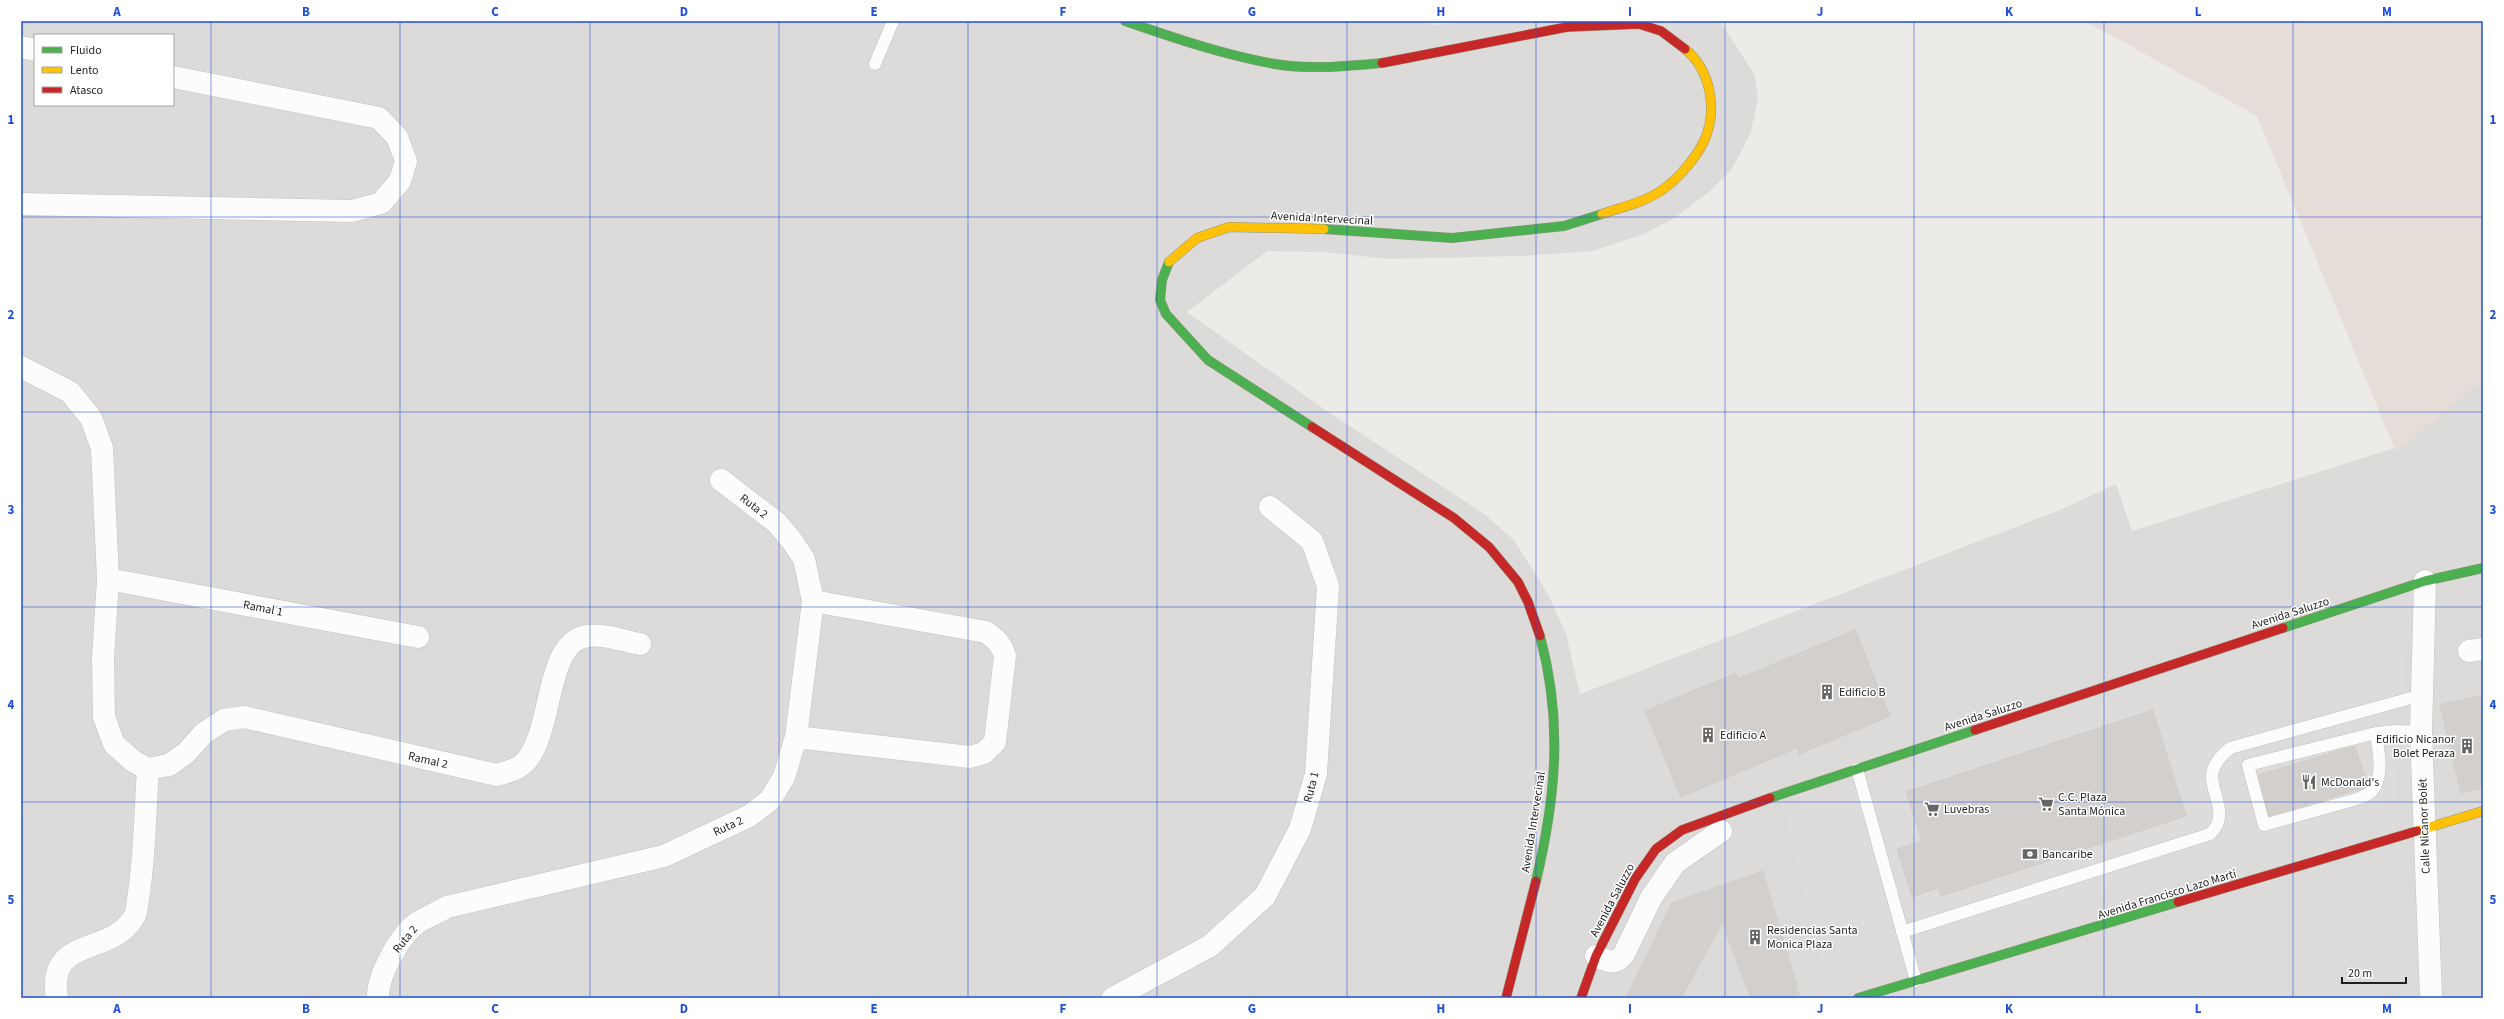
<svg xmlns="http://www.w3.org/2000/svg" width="2504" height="1019" viewBox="0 0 2504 1019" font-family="'Source Sans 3',sans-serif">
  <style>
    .residential { fill: #dcdbd9; fill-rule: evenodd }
    .military { fill: #e6ddd9 }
    .parking { fill: #dddcdb; fill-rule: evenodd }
    .building { fill: #d2cfcd; stroke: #d0cdca }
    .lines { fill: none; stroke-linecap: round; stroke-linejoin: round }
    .lane-casing { stroke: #c3c2c0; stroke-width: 13 }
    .street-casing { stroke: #c3c2c0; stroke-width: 23 }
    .fast-casing { stroke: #949582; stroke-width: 10 }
    .slow-casing { stroke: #949582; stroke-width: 10 }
    .jam-casing { stroke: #949582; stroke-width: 10 }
    .lane { stroke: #fcfcfc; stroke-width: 12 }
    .street { stroke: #fcfcfc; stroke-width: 22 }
    .fast { stroke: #4caf50; stroke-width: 9 }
    .slow { stroke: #ffc107; stroke-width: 9 }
    .jam { stroke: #c62828; stroke-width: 9 }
    .grid { fill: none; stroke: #1d4ed8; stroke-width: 1; stroke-opacity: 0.55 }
    .labels { text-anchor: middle; stroke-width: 3; stroke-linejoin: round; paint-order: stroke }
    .street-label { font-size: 12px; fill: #1f1f1f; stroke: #fff }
    .poi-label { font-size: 12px; fill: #1f1f1f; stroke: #fff; text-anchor: start }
    .neatline { fill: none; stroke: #1d4ed8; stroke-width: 1.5 }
    .grid-label { font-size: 13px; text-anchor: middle; font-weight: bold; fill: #1d4ed8 }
  </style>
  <rect width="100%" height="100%" fill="#edebe8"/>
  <path class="residential" d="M21 21H1420L1437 25 1462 21H1720L1754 74 1758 97 1751 132 1732 169 1710 191 1673 219 1644 234 1593 251 1520 256 1388 259 1324 252 1267 251 1187 312 1324 409 1484 514 1514 540 1549 596 1566 634 1580 694 2060 510 2116 484 2132 531 2398 447 2483 380V998H21ZM35 35H173V105H35Z"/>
  <path class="military" d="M2085 21H2483V380L2396 452 2257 116Z"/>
  <path class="parking" d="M2410 604 2396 800 1823 973 1783 808ZM2152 710 2186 816 1941 896 1938 888 1912 896 1897 850 1922 841 1906 792ZM2354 744 2368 786 2264 819 2251 777Z"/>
  <path class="building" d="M1855 630 1890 716 1799 754 1797 748 1681 797 1645 711 1736 673 1738 679Z
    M2483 695V788L2461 793 2440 705Z
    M2153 710 2186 816 1941 896 1938 888 1912 897 1897 849 1922 841 1906 792Z
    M2355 746 2367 784 2366 787 2269 816 2258 775Z
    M1763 871 1799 994 1784 998H1751L1722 923 1681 998H1626L1672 903Z"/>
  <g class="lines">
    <g class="lane-casing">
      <path id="lane" d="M875 64 893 21
        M2376 733C2378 750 2385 778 2371 792 2368 795 2361 797 2357 799L2264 825 2248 765Z
        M2376 733 2396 731 2421 732
        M1857 769 1916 981
        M1902 932 2210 834C2232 814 2207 790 2213 770 2216 760 2224 754 2230 748L2422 695"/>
    </g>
    <g class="street-casing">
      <path id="street" d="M21 47 35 50
        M21 204 352 211 381 203 400 181 406 161 397 137 379 118 173 77
        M21 367 70 392 91 418 102 448 108 579 103 658 104 717 114 744 133 761 148 769C145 812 145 857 138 899 137 904 137 913 134 917 111 957 46 935 57 998
        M108 579 418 637
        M2425 581 2421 732 2431 998
        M2469 651 2483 649
        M796 737 970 757 984 753 995 742 1005 656C1002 645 996 639 986 632L813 601
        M148 769 169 765 186 753 204 733 224 720 244 717 497 775C507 772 517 770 524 763 552 737 545 652 580 638 597 631 623 641 640 644
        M1596 956C1609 962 1615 965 1624 954L1651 898 1675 863 1721 831
        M378 998C377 977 399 936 417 923 426 917 437 913 447 907L664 856 749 816 770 800 784 777 796 737 813 601 804 559 792 541 777 523 721 480
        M1113 998 1210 946 1265 896 1300 829 1316 774 1328 586 1312 541 1270 507"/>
    </g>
    <g class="fast-casing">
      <path id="fast" d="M1125 21C1174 38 1224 55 1275 64 1310 70 1347 66 1382 63
        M1324 229 1452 238 1564 226 1602 214
        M1169 262 1162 280 1160 300 1166 314 1208 360 1312 427
        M2283 628 2425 581 2483 568
        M1770 798 1975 730
        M1536 881C1556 797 1563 721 1540 636
        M1858 998 2178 902"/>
    </g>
    <g class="slow-casing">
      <path id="slow" d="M1602 214C1622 207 1645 202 1662 190 1678 179 1696 158 1704 141 1718 111 1711 70 1685 49
        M1169 262 1197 238 1229 227 1324 229
        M2417 831 2483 811"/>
    </g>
    <g class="jam-casing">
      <path id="jam" d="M1382 63 1567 27 1639 24 1661 31 1685 49
        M1312 427 1454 518 1489 547 1518 582 1528 602 1540 636
        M1975 730 2283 628
        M2178 902 2417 831
        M1506 998 1536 881
        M1581 998 1596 956 1635 879 1656 849 1682 830 1770 798"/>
    </g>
    <use href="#lane" class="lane"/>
    <use href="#street" class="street"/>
    <use href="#fast" class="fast"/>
    <use href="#slow" class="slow"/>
    <use href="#jam" class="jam"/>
  </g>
  <path class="grid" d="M211 21V998M400 21V998M590 21V998M779 21V998M968 21V998M1157 21V998M1347 21V998M1536 21V998M1725 21V998M1914 21V998M2104 21V998M2293 21V998M21 217H2483M21 412H2483M21 607H2483M21 802H2483"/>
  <defs>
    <g id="building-bare" transform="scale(1.2)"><path d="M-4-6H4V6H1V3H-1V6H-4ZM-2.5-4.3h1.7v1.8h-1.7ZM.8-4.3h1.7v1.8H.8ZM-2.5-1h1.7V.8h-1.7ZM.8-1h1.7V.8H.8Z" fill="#676665" stroke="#fff" stroke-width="2.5" paint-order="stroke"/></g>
    <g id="restaurant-bare" transform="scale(1.2)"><path d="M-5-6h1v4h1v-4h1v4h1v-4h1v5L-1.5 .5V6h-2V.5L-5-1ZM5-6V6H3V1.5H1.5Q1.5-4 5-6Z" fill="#676665" stroke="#fff" stroke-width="2.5" paint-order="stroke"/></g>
    <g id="supermarket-bare" transform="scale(1.2)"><path d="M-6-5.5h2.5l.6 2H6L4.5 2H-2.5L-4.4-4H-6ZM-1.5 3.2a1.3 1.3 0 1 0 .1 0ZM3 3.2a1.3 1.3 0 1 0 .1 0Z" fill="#676665" stroke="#fff" stroke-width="2.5" paint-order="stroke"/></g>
    <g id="bank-bare" transform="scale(1.2)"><path d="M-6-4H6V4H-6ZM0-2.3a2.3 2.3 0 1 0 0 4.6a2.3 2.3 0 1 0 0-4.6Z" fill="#676665" stroke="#fff" stroke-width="2.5" paint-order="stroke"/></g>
  </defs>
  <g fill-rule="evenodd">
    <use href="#building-bare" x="1827" y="692"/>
    <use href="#building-bare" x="1708" y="735"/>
    <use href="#building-bare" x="2467" y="746"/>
    <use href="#restaurant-bare" x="2309" y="782"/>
    <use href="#supermarket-bare" x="2046" y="804"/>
    <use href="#supermarket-bare" x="1932" y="809"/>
    <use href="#bank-bare" x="2030" y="854"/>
    <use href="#building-bare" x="1755" y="937"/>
  </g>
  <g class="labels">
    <g class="street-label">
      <text transform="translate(1322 218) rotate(3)" y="4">Avenida Intervecinal</text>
      <text transform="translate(754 506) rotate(38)" y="4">Ruta 2</text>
      <text transform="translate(263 608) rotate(11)" y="4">Ramal 1</text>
      <text transform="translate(2290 613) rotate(-18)" y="4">Avenida Saluzzo</text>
      <text transform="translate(1983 715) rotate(-18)" y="4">Avenida Saluzzo</text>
      <text transform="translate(428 760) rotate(13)" y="4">Ramal 2</text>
      <text transform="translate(1311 787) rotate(-76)" y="4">Ruta 1</text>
      <text transform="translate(1533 822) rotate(-81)" y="4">Avenida Intervecinal</text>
      <text transform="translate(728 826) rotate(-25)" y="4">Ruta 2</text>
      <text transform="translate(2424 826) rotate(-92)" y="4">Calle Nicanor Bolét</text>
      <text transform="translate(2167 894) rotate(-17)" y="4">Avenida Francisco Lazo Martí</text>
      <text transform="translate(1612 900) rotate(-62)" y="4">Avenida Saluzzo</text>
      <text transform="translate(405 939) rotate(-51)" y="4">Ruta 2</text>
    </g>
    <g class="poi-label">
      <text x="1839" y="696">Edificio B</text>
      <text x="1720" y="739">Edificio A</text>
      <text x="2455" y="743" text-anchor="end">Edificio Nicanor<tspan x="2455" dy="14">Bolet Peraza</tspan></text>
      <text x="2321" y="786">McDonald's</text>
      <text x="2058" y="801">C.C. Plaza<tspan x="2058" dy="14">Santa Mónica</tspan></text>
      <text x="1944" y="813">Luvebras</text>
      <text x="2042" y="858">Bancaribe</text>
      <text x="1767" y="934">Residencias Santa<tspan x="1767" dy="14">Monica Plaza</tspan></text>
    </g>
  </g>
  <rect width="2504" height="1019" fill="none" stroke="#ffffff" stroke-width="44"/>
  <rect x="34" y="34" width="140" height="72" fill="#ffffff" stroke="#a5a5a5"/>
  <rect x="42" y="47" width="20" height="6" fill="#4caf50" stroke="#a5a5a5"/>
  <text x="70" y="54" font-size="12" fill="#1f1f1f">Fluido</text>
  <rect x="42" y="67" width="20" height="6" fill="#ffc107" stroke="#a5a5a5"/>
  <text x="70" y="74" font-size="12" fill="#1f1f1f">Lento</text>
  <rect x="42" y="87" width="20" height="6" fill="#c62828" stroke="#a5a5a5"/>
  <text x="70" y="94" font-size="12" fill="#1f1f1f">Atasco</text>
  <path d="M2342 977v6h64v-6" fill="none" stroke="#1f1f1f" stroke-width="2"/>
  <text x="2348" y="977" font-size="12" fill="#1f1f1f" stroke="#ffffff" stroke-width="3" paint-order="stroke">20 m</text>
  <rect x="22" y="22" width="2460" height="975" class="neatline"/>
  <g class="grid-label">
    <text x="117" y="16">A</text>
    <text x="306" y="16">B</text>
    <text x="495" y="16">C</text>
    <text x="684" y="16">D</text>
    <text x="874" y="16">E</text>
    <text x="1063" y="16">F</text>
    <text x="1252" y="16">G</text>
    <text x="1441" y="16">H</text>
    <text x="1630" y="16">I</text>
    <text x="1820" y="16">J</text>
    <text x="2009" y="16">K</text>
    <text x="2198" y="16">L</text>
    <text x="2387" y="16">M</text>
    <text x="11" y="124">1</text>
    <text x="2493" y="124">1</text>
    <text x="11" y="319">2</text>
    <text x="2493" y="319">2</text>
    <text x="11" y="514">3</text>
    <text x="2493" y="514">3</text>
    <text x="11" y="709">4</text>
    <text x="2493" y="709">4</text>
    <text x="11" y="904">5</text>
    <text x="2493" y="904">5</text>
    <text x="117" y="1013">A</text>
    <text x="306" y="1013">B</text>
    <text x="495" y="1013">C</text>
    <text x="684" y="1013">D</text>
    <text x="874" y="1013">E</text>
    <text x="1063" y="1013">F</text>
    <text x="1252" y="1013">G</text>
    <text x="1441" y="1013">H</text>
    <text x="1630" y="1013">I</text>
    <text x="1820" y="1013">J</text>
    <text x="2009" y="1013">K</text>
    <text x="2198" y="1013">L</text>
    <text x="2387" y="1013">M</text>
  </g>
</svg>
